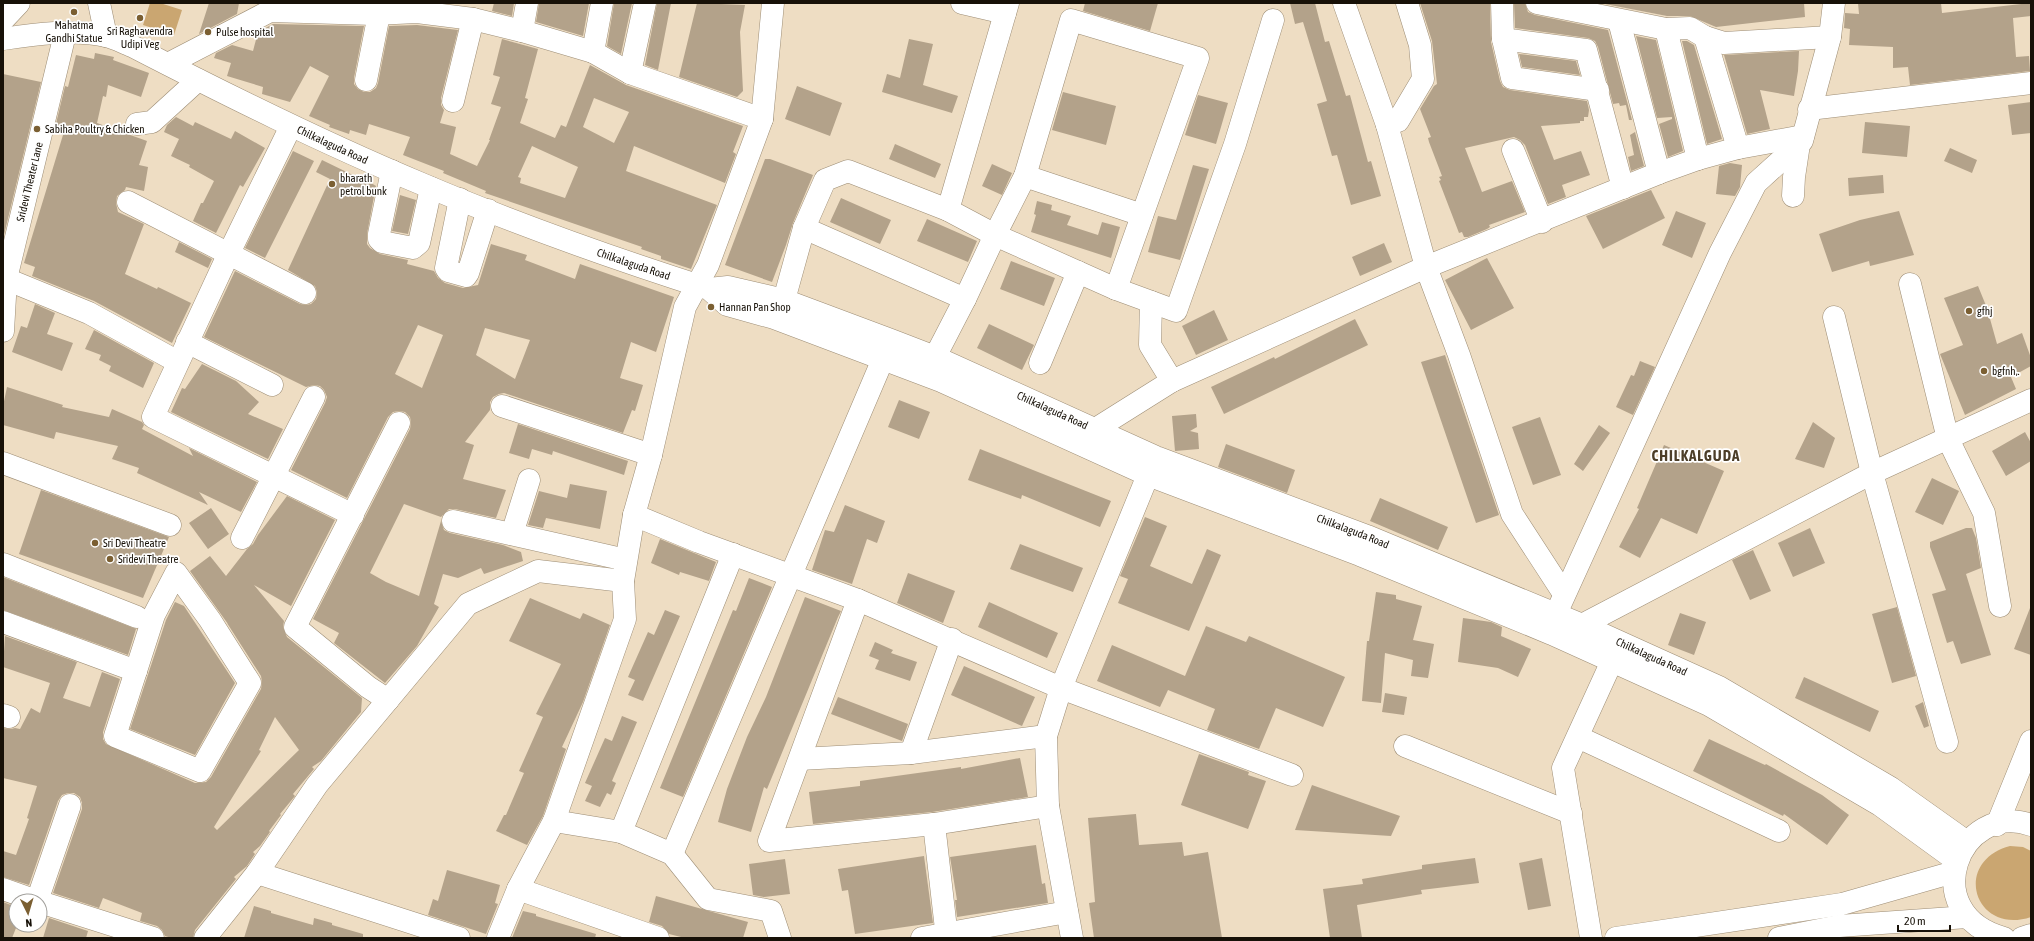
<svg xmlns="http://www.w3.org/2000/svg" width="2034" height="941" viewBox="0 0 2034 941" font-family="'Asap Condensed',sans-serif">
  <style>
    .green { fill: #caa671 }
    .building { fill: #b3a28a; fill-rule: evenodd }
    .lines { fill: none; stroke-linecap: round; stroke-linejoin: round }
    .minor-casing { stroke: #9d8d75; stroke-width: 23 }
    .major-casing { stroke: #9d8d75; stroke-width: 23 }
    .minor { stroke: #fff; stroke-width: 22 }
    .major { stroke: #fff; stroke-width: 22 }
    .poi-dot { fill: #7b5f32; stroke: #fff; stroke-width: 1.5 }
    .labels { text-anchor: middle; stroke-width: 3.5; stroke-linejoin: round; paint-order: stroke }
    .poi-label { font-size: 11px; fill: #171108; stroke: #fff; text-anchor: start }
    .street-label { font-size: 11px; fill: #171108; stroke: #fff }
    .district-label { font-size: 15px; font-weight: bold; letter-spacing: 1px; fill: #4c3e29; stroke: #fff }
  </style>
  <rect width="100%" height="100%" fill="#eeddc3"/>
  <path class="green" d="M150 3H160L182 10 174 35 143 25Z
    M2010 846 2023 847 2031 851V917C1975 936 1951 862 2010 846Z"/>
  <path class="building" d="M209 3H239L237 14 199 34Z
    M494 3H514L512 16 492 11Z
    M539 3H589L583 36 536 22Z
    M614 3H632L621 54 607 46Z
    M657 3H671L658 70 645 65Z
    M697 3 745 5 740 32 743 91 737 97 679 77Z
    M1085 3H1158L1150 31 1083 11Z
    M1290 3H1315L1325 42 1329 41 1346 96 1350 95 1368 162 1371 161 1381 196 1351 205 1337 155 1332 156 1317 104 1327 101 1303 22 1295 24Z
    M1420 3H1490L1491 42 1500 81 1503 87 1510 90 1587 101 1589 110 1588 117H1584V121H1580V123L1541 126 1554 160 1581 151 1590 175 1562 185 1566 197 1548 204 1525 145 1520 140 1514 137 1465 148 1482 192 1512 181 1525 212 1489 225 1490 227 1487 229 1468 237H1464L1462 232 1459 233 1439 181 1441 180 1439 177 1442 176 1429 142 1428 138 1431 137 1420 109 1434 86 1437 84 1432 41Z
    M1514 3H1525L1528 12 1535 15 1608 30 1632 120H1629L1626 105 1620 106 1619 103 1613 104 1598 47 1595 41 1588 38 1515 28Z
    M1600 3H1804L1805 17 1716 27 1690 16H1667Z
    M1858 3H1941L1942 13 2030 3 2031 16 2013 18 2016 57 2029 56 2030 71 1910 85 1908 67 1893 68V47L1849 45 1850 29 1844 28 1845 13 1859 14Z
    M273 24 364 26 354 78V84L358 89 364 92H370L376 88 378 83 389 26 417 25 458 30 441 98V105L444 110 440 123 456 127 450 154 477 166 490 140H489L501 107 491 104 500 77 493 75 502 39 538 49 525 98 528 99 520 123 555 138 561 125 566 127 590 65 626 85 743 126 733 152 736 154 725 183 634 146 626 171 717 205 691 269 661 259V256L641 249 642 247 485 193 486 191 443 173 444 171 403 155 410 137 369 124 366 135 350 130 349 134 329 127 330 125 309 116 329 76 310 66 290 102 262 94 263 87 227 76 231 63 214 58 216 53 232 45 253 51 258 32ZM594 98 629 112 614 143 583 127ZM532 146 578 167 565 198 520 183 521 178 518 177Z
    M1636 36 1656 40 1683 151 1668 157 1659 124 1672 119V117L1657 118Z
    M909 39 933 44 923 85 958 96 952 113 882 92 887 74 900 78Z
    M1682 41H1687L1694 45 1722 139 1707 144Z
    M1799 51 1798 71 1794 96 1760 90 1770 129 1747 134 1724 55Z
    M95 53 114 57 113 60 149 73 141 97 108 85 106 97 103 96 97 123 147 141 139 165 148 167 144 191 126 187 125 190 117 196 116 203 118 212 144 224 125 274 157 289 158 287 191 303 172 343 94 301 32 276 35 267 24 263 63 135 54 132 65 86 68 87 76 55 94 59Z
    M1519 54 1576 61 1580 75 1522 67Z
    M3 74 41 82 4 235H3Z
    M797 86 842 103 830 136 785 119Z
    M1063 92 1116 106 1106 145 1052 130Z
    M1198 95 1228 103 1216 144 1185 135Z
    M2031 102V133L2012 135 2008 105Z
    M176 117 193 126 195 122 231 139 235 131 265 148 243 187 240 185 216 233 193 221 201 203H203L214 181 189 167 190 165 171 156 179 139 164 132 167 125Z
    M1865 122 1910 126 1907 157 1862 153Z
    M1635 132 1644 166 1631 171 1628 157 1634 155 1630 135Z
    M895 144 941 164 935 178 889 159Z
    M1950 148 1977 160 1972 173 1944 161Z
    M293 151 314 161 265 258 245 248Z
    M765 159H770L813 175 793 223 786 245 772 282 725 265Z
    M322 160 359 178 360 176 376 186 367 234V244L370 248 380 254 408 260 407 264 434 271 438 278 445 283 463 288 478 285 491 244 527 255 525 260 575 279 580 264 674 297 656 352 631 342 620 378 643 385 635 411 632 410 623 433 504 393 499 394 493 397 490 402V410L465 442 474 445 463 479 506 490 496 518 455 509H449L441 517 404 504 370 573 386 582 419 596 441 521 444 530 450 533 503 545 521 552 523 561 484 574 481 568 458 578 443 574 434 604 439 607 417 646 385 683 334 643 339 633 313 619 410 429 411 423 410 417 405 412 399 411 393 412 388 417 347 498 291 470 325 403 327 397 324 390 320 386 314 385 306 387 204 337 235 271 300 304 306 305 311 304 316 299 317 292 315 286 288 270 330 179 316 172ZM418 325 443 335 422 388 395 374ZM485 328 530 340 515 379 476 355Z
    M1730 163 1742 165 1740 187 1735 196 1716 194 1719 166Z
    M992 164 1012 173 1002 195 982 186Z
    M1193 165 1209 169 1180 260 1148 252 1158 216 1176 220Z
    M1883 175 1884 193 1849 196 1848 178Z
    M1651 190 1665 218 1603 249 1586 216Z
    M400 195 416 200 408 234 392 231Z
    M841 198 891 220 880 244 830 222Z
    M1037 201 1052 205 1051 210 1071 216 1067 225 1098 235 1102 222 1120 227 1111 258 1031 232 1036 215 1034 214Z
    M1676 211 1706 223 1692 258 1662 245Z
    M1899 211 1914 255 1870 266 1869 261 1832 272 1819 234 1860 220Z
    M927 219 977 241 968 262 917 241Z
    M179 242 212 259 208 268 175 252Z
    M1384 243 1392 262 1360 276 1352 257Z
    M1487 258 1514 308 1471 330 1445 280Z
    M1011 261 1055 278 1044 306 1000 289Z
    M1978 286 1987 308 1997 344 2022 333 2031 358V366L2011 377 2016 389 1965 415 1940 354 1963 345 1944 298Z
    M35 304 55 313 47 334 73 343 62 371 12 352 21 326 27 328Z
    M1214 310 1228 340 1196 355 1182 326Z
    M1355 319 1368 345 1224 414 1211 387 1274 357 1275 359Z
    M989 324 1034 345 1022 370 977 348Z
    M94 330 154 363 143 388 109 371 111 366 99 360 101 355 85 349Z
    M1445 355 1499 515 1476 523 1421 362Z
    M1640 361 1655 367 1633 415 1616 407 1631 375 1634 376Z
    M202 364 236 381 259 402 248 414 283 429 268 459 171 412 182 388 185 389Z
    M7 387 63 405 62 407 109 417 112 409 142 422 144 425 142 429 193 456 189 448 257 482 241 512 199 492 208 505 137 473 139 468 112 459 118 446 56 432 54 439 3 425V406Z
    M899 400 930 412 919 439 888 427Z
    M1196 414 1197 427 1190 431 1198 433 1199 449 1175 451 1172 416Z
    M1540 417 1561 475 1533 485 1512 427Z
    M1813 422 1835 438 1824 468 1795 459Z
    M518 424 628 461 624 475 553 451 552 455 532 449 529 459 509 453Z
    M1599 425 1610 433 1583 471 1574 464Z
    M2025 432 2031 443V461L2006 476 1992 451Z
    M1226 444 1295 470 1287 493 1218 467Z
    M1664 445 1724 471 1697 534 1661 518 1640 558 1619 547 1639 509 1637 508Z
    M980 449 1111 501 1100 527 1022 495 1021 499 968 480Z
    M1932 478 1959 491 1943 525 1915 512Z
    M570 484 607 491 600 529 546 518 543 528 528 525 539 491 567 498Z
    M41 490 169 537 143 598 19 554Z
    M287 496 335 520 291 606 254 585 284 621 283 627 287 637 362 698 361 712 321 761 312 767 314 769 293 794 295 796 280 814 281 815 269 831 270 832 260 846 253 852 255 854 247 866 234 877 236 879 195 930 193 938H172L165 936 162 930 157 926 140 921 142 913 103 898 99 908 53 893 82 809V803L80 797 74 793H68L62 795 58 801 29 885 3 877V851L16 855 29 819 27 818 37 786 3 778V728L11 729 15 728 20 729 31 708 40 713 50 683 3 667 5 636 77 662 63 698 90 707 102 672 120 679 103 732V739L106 744 195 783 206 782 211 777 261 689 262 682 261 676 227 623 228 624 190 571 210 556 226 576 247 549 253 544 258 535ZM275 717 299 750 217 830 214 827 261 751 259 750Z
    M1380 498 1448 527 1438 550 1370 521Z
    M845 505 885 521 877 543 867 539 852 584 812 570 825 530 834 532Z
    M211 508 229 534 208 549 189 523Z
    M1145 517 1167 526 1150 566 1192 584 1207 549 1221 555 1189 631 1118 603 1128 579 1120 576Z
    M1810 528 1825 563 1793 577 1778 543Z
    M1966 528H1972L1976 538 1981 568 1966 574 1991 655 1961 664 1953 641 1947 643 1932 594 1946 590 1930 547V542Z
    M660 539 716 562 709 581 680 572 679 575 651 563Z
    M1020 544 1083 568 1073 592 1010 569Z
    M1753 550 1771 591 1750 600 1732 560Z
    M908 573 955 591 943 623 897 603Z
    M3 577 136 629 128 655 3 610Z
    M749 578 772 587 683 797 660 788 733 610 736 611Z
    M1376 592 1396 595V599L1422 606 1413 640 1434 644 1428 678 1411 676 1413 660 1385 653 1381 703 1362 701 1367 641H1369Z
    M805 597 841 611 838 617 767 789 764 787 751 832 718 822 727 789 747 737 766 697Z
    M530 598 580 619 583 613 610 625 583 702 562 747 566 749 543 816 527 845 496 831 504 815H506L524 773 519 771 543 717 536 714 561 664 509 641Z
    M175 602 184 606 235 683 195 755 130 729 166 620Z
    M989 602 1058 633 1047 658 978 627Z
    M1897 607 1916 676 1892 683 1872 614Z
    M2030 608H2031V655L2014 649Z
    M665 610 680 616 643 701 628 695 635 680 628 677 648 632 654 635Z
    M1680 613 1706 622 1694 655 1668 645Z
    M1463 618 1491 622 1502 627 1501 636 1531 649 1518 677 1498 668 1458 662Z
    M1206 626 1246 642 1249 636 1345 677 1323 727 1276 708 1259 749 1207 730 1215 709 1168 690 1160 707 1097 681 1112 645 1185 676Z
    M875 642 893 650 891 653 917 662 910 681 875 669 879 660 869 656Z
    M964 666 1035 697 1022 726 951 695Z
    M1804 677 1879 711 1870 732 1795 698Z
    M1385 693 1407 697 1404 715 1382 712Z
    M838 697 908 724 902 741 831 714Z
    M1923 702 1929 726 1924 728 1915 706Z
    M622 716 637 722 612 781 616 783 611 795 607 793 600 807 585 801 592 786 585 783 605 738 612 741Z
    M1709 739 1765 765 1766 764 1822 795 1849 815 1827 845 1784 814 1783 816 1693 771Z
    M1199 754 1249 772 1248 775 1266 781 1248 829 1181 805Z
    M1020 758 1028 797 932 812 813 824 809 792 860 786V781L961 767V769Z
    M1312 785 1400 816 1391 836 1295 830Z
    M1136 814 1139 845 1182 842 1184 856 1208 852 1222 938H1094L1089 903 1095 902 1088 818Z
    M1036 845 1042 884 1045 883 1048 903 957 917 955 900H957L950 857Z
    M924 856 933 923 855 934 848 890 842 891 838 869Z
    M1475 858 1479 883 1421 890 1422 894 1357 905 1362 938H1330L1323 889 1363 884 1362 879 1422 869V865Z
    M1542 858 1551 906 1528 910 1519 863Z
    M785 859 790 894 764 897 753 895 749 864Z
    M447 870 500 885 495 903 498 904 486 934 428 915 433 899 438 901Z
    M656 896 748 922 743 938H685L669 934 662 926 649 922Z
    M3 902 16 907V928L12 938H3Z
    M254 906 271 911V913L313 925 314 918 332 923V925L363 934V938H244Z
    M523 911 536 914V916L596 934 595 938H512Z
    M49 918 88 931 86 938H43Z"/>
  <g class="lines">
    <g class="minor-casing">
      <g id="minor">
        <path d="M99 3 106 36"/>
        <path d="M962 3 1005 13"/>
        <path d="M1344 3 1387 125 1426 267 1459 355 1512 514 1564 594"/>
        <path d="M1502 3 1503 39 1586 50 1623 188"/>
        <path d="M1537 3 1666 29 1690 28 1705 37 1724 43 1830 37"/>
        <path d="M3 20 19 3"/>
        <path d="M1619 21 1659 173"/>
        <path d="M1666 29 1698 159"/>
        <path d="M522 31 527 3"/>
        <path d="M1705 37 1738 148"/>
        <path d="M1503 39 1512 78 1598 90"/>
        <path d="M593 52 602 3"/>
        <path d="M168 64 270 11 374 14 417 12 473 19 522 31 593 52 630 73 762 119"/>
        <path d="M630 73 645 3"/>
        <path d="M366 80 379 14"/>
        <path d="M453 101 473 19"/>
        <path d="M1809 109 2031 83"/>
        <path d="M137 124 152 122 198 80"/>
        <path d="M1387 125 1398 121 1423 79 1420 45 1407 3"/>
        <path d="M291 126 229 253 153 417 353 515"/>
        <path d="M1513 150 1542 222"/>
        <path d="M392 171 379 234V239L382 242 413 248 419 243 431 188"/>
        <path d="M1025 176 1142 215"/>
        <path d="M1793 196 1794 177 1799 144 1802 141 1830 37 1834 3"/>
        <path d="M460 199 446 268 448 271 466 276 468 273 488 210"/>
        <path d="M128 202 305 293"/>
        <path d="M948 210 1008 3"/>
        <path d="M804 228 965 299"/>
        <path d="M6 279 89 313 178 362"/>
        <path d="M1910 284 1948 439 1984 513 2000 606"/>
        <path d="M784 300 804 228 825 180 848 171 948 210 995 235 1116 289 1176 311 1235 144 1273 20"/>
        <path d="M1151 302 1150 345 1172 381"/>
        <path d="M1834 317 1872 473 1947 742"/>
        <path id="s1" d="M3 331 6 279 65 34"/>
        <path d="M187 342 272 385"/>
        <path d="M935 357 965 299 995 235 1025 176 1071 20 1198 58 1116 289"/>
        <path d="M1040 363 1078 272"/>
        <path d="M502 406 651 455"/>
        <path d="M1094 430 1172 381 1426 267 1659 173 1698 159 1738 148 1803 136"/>
        <path d="M3 463 170 525"/>
        <path d="M634 515 699 542 858 600 1061 688 1292 775"/>
        <path d="M453 521 626 560"/>
        <path d="M512 534 529 480"/>
        <path d="M242 538 314 397"/>
        <path d="M3 564 137 617"/>
        <path d="M176 573 210 620 250 683 200 771 115 736 154 615Z"/>
        <path d="M858 600 769 841 934 824 1048 806"/>
        <path d="M1560 605 1720 253 1756 183 1799 144"/>
        <path d="M3 622 136 671"/>
        <path d="M1582 625 1872 473 2031 400"/>
        <path d="M388 700 368 687 295 627 399 423"/>
        <path d="M3 715 9 717"/>
        <path d="M1578 737 1779 831"/>
        <path d="M1405 746 1571 813"/>
        <path d="M911 753 952 639"/>
        <path d="M800 759 911 753 1046 736"/>
        <path d="M554 821 621 832 672 854 708 899 771 911 780 938"/>
        <path d="M934 824 947 938"/>
        <path d="M621 832 733 554"/>
        <path d="M672 854 883 359"/>
        <path d="M257 873 459 938"/>
        <path d="M3 889 37 901"/>
        <path d="M518 889 658 938"/>
        <path d="M37 901 70 805"/>
        <path d="M40 902 153 938"/>
        <path d="M205 938 257 873 317 785 468 604 538 571 623 581"/>
        <path d="M498 938 518 889 554 821 625 619 623 581 634 515 651 455 685 307 708 265 762 119 773 3"/>
        <path d="M922 938 1067 912"/>
        <path d="M1072 938 1048 806 1046 736 1061 688 1148 475"/>
        <path d="M1591 938 1563 768 1612 661"/>
      </g>
    </g>
    <g class="major-casing">
      <g id="major">
        <path id="s2" d="M3 39C36 34 73 29 106 36 115 38 124 43 132 46 227 95 323 143 422 184 516 224 612 258 709 289L727 305 774 318 941 381 1148 475 1360 555 1552 634 1709 705 1880 805 1957 861"/>
        <path id="s3" d="M709 289 728 287 784 300 891 340 935 357 1156 457 1367 536 1582 625 1719 687 1891 788 1967 842"/>
        <path d="M1997 825 2031 741"/>
        <path d="M1616 938 1842 904 1954 872"/>
        <path d="M1779 938 1839 926 1967 917"/>
        <path d="M2004 938C1915 914 1959 800 2031 825"/>
        <path d="M2022 938 2031 935"/>
      </g>
    </g>
    <use href="#minor" class="minor"/>
    <use href="#major" class="major"/>
  </g>
  <g class="poi-dot">
    <circle cx="74" cy="12" r="4"/>
    <circle cx="140" cy="18" r="4"/>
    <circle cx="208" cy="32" r="4"/>
    <circle cx="37" cy="129" r="4"/>
    <circle cx="332" cy="184" r="4"/>
    <circle cx="711" cy="307" r="4"/>
    <circle cx="1969" cy="311" r="4"/>
    <circle cx="1984" cy="371" r="4"/>
    <circle cx="95" cy="543" r="4"/>
    <circle cx="110" cy="559" r="4"/>
  </g>
  <g class="labels">
    <g class="poi-label">
      <text x="74" y="29" text-anchor="middle">Mahatma<tspan x="74" dy="13">Gandhi Statue</tspan></text>
      <text x="140" y="35" text-anchor="middle">Sri Raghavendra<tspan x="140" dy="13">Udipi Veg</tspan></text>
      <text x="216" y="36">Pulse hospital</text>
      <text x="45" y="133">Sabiha Poultry &amp; Chicken</text>
      <text x="340" y="182">bharath<tspan x="340" dy="13">petrol bunk</tspan></text>
      <text x="719" y="311">Hannan Pan Shop</text>
      <text x="1977" y="315">gfhj</text>
      <text x="1992" y="375">bgfnh,.</text>
      <text x="103" y="547">Sri Devi Theatre</text>
      <text x="118" y="563">Sridevi Theatre</text>
    </g>
    <g class="street-label">
      <text dy="4" stroke="none"><textPath href="#s2" startOffset="355">Chilkalaguda Road</textPath></text>
      <text dy="4" stroke="none"><textPath href="#s1" startOffset="152">Sridevi Theater Lane</textPath></text>
      <text dy="4" stroke="none"><textPath href="#s2" startOffset="679">Chilkalaguda Road</textPath></text>
      <text dy="4" stroke="none"><textPath href="#s3" startOffset="367">Chilkalaguda Road</textPath></text>
      <text dy="4" stroke="none"><textPath href="#s3" startOffset="691">Chilkalaguda Road</textPath></text>
      <text dy="4" stroke="none"><textPath href="#s3" startOffset="1015">Chilkalaguda Road</textPath></text>
    </g>
    <g class="district-label">
      <text x="1696" y="461">CHILKALGUDA</text>
    </g>
  </g>
  <rect width="2034" height="941" fill="none" stroke="#171108" stroke-width="8"/>
  <g transform="translate(28 913) rotate(175)"><circle r="19" fill="#ffffff" stroke="#a2a09c"/>
  <path d="M0-3L7 15L0 10L-7 15Z" fill="#7b5f32"/>
  <text y="-6" font-size="11" font-weight="bold" text-anchor="middle" fill="#171108">N</text>
  </g>
  <path d="M1898 925v6h52v-6" fill="none" stroke="#171108" stroke-width="2"/>
  <text x="1904" y="925" font-size="12" fill="#171108" stroke="#ffffff" stroke-width="3" paint-order="stroke">20 m</text>
</svg>
